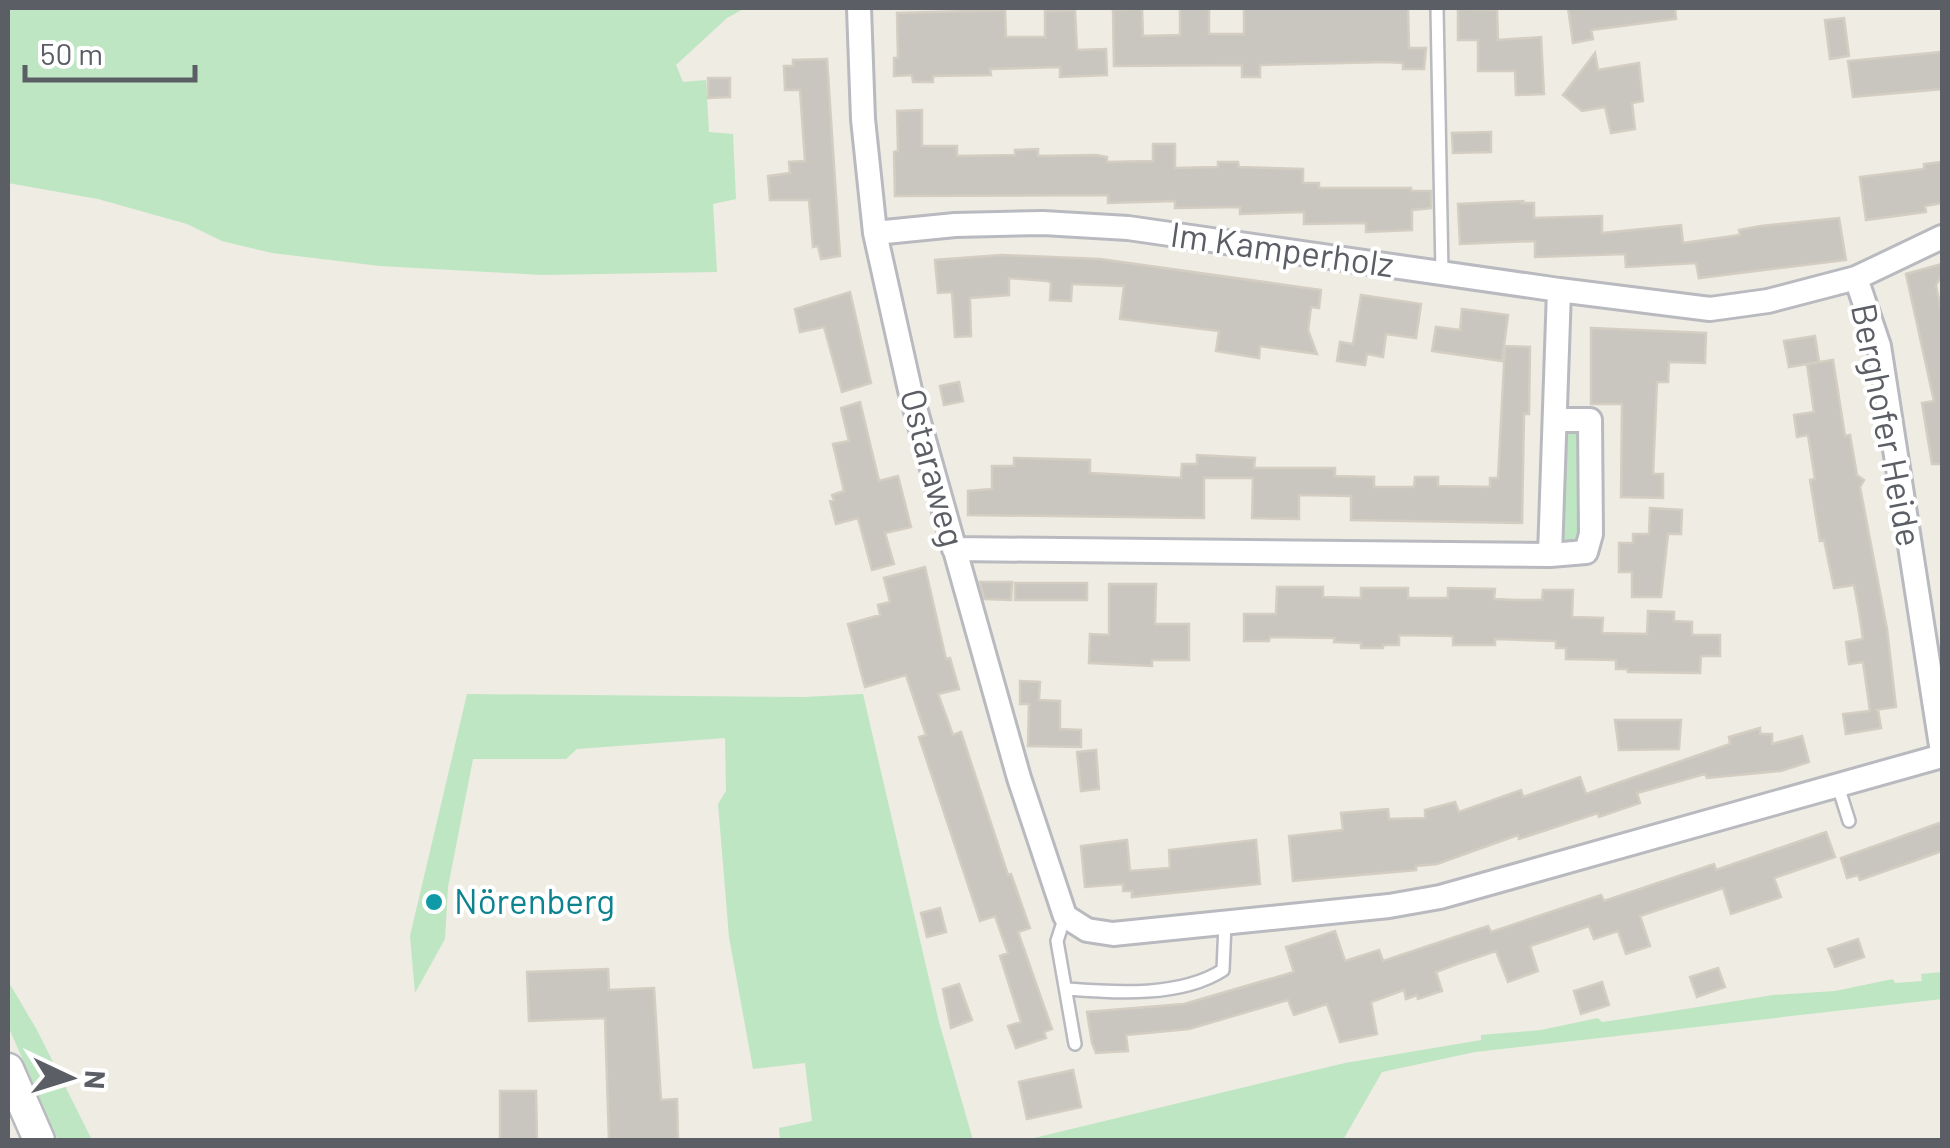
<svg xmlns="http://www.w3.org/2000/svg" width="1950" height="1148" viewBox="0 0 1950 1148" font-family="Barlow,sans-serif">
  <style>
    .green { fill: #bee6c2 }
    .building { fill: #c9c6c0; stroke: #d3cec1; stroke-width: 2.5 }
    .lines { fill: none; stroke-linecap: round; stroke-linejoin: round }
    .service-casing { stroke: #b8babf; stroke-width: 16 }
    .minor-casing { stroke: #b8babf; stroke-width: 28 }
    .tertiary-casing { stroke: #b8babf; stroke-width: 35 }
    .service { stroke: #fff; stroke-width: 11 }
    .minor { stroke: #fff; stroke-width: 22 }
    .tertiary { stroke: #fff; stroke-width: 30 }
    .culture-dot { fill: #0f9aa8; stroke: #fff; stroke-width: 4 }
    .labels { text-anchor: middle; stroke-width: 8; stroke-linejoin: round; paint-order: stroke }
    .street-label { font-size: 35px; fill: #5b5e64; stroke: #fff }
    .culture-label { font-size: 35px; fill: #0d838f; stroke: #fff; text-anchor: start }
  </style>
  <rect width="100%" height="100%" fill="#eeece3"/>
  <path class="green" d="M8 8H745L727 18 676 65 683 82 706 80 709 132 733 134 736 199 713 204 717 272 542 275 380 266 272 253 222 241 187 224 98 199 8 183Z
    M1571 430 1582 436V539L1574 544 1563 543 1557 537 1563 432Z
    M467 694 804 697 863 694 939 1022 973 1140H780L779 1128 812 1121 805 1063 753 1069 729 937 718 804 726 791 725 738 577 749 566 759H473L448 887 445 939 415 993 410 936Z
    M1942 972V999L1475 1052 1382 1072 1343 1140H1026L1345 1063 1481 1040V1035L1541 1030 1598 1018 1602 1022 1623 1019 1773 995 1835 991 1893 979 1895 983 1922 981 1921 974Z
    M8 981 37 1030 92 1140H58L8 1026Z"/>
  <path class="building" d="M1209 8V34H1244V8H1408L1409 48H1426L1424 69H1403V63L1386 62 1260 65V77H1242V65L1114 66 1113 10 1142 9 1143 36 1180 35V9Z
    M1568 8H1675L1676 19 1591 30 1593 39 1573 43Z
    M1458 9 1497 10 1498 40 1541 37 1544 94 1516 95 1515 71H1478V40H1458Z
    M1005 10 1006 37H1045V11L1075 10 1077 50 1106 49 1107 75 1060 77V67L990 69 991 75 933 76V82H913L912 75 894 76V58H898L897 13Z
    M1844 18 1849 56 1830 59 1825 20Z
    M1942 52V89L1853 97 1848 61Z
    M1595 53 1598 70 1639 63 1643 101 1632 103 1635 129 1611 133 1605 107 1582 111 1563 95Z
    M827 59 840 256 821 259 818 246 813 247 809 200H770L768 176 790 173 789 162 805 161 800 90H785L784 66H793V60Z
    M708 78H730V97L708 98Z
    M922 110V146H957V156L1015 155V150L1038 149V156L1096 155 1107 157V162L1153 161V144H1175V168L1218 167V162H1238L1239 167 1303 169V183H1319V188H1411V191H1431V208L1412 210V230L1366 232V223L1304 224V212L1240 214V207L1175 208V201L1108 203V195L895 196 894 152 898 151 897 111Z
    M1491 132V152L1453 153 1452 133Z
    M1942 162V203L1925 206 1926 212 1866 220 1860 177 1924 169V164Z
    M1523 201 1522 203H1534V218L1602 216V233L1681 225 1683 243 1740 235 1739 230 1761 226 1839 218 1846 260 1699 278 1696 263 1626 267 1625 254 1535 257V241L1460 244 1458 204Z
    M1001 255 1100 259 1321 290 1319 308 1311 307 1308 330 1317 354 1260 346 1259 358 1216 351 1219 331 1120 319 1124 286 1072 284 1071 301 1050 300 1051 283 1047 281 1009 278V295L970 298 971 336 955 337 952 292 938 293 935 260Z
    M1942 264V275L1936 285 1942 315V464H1932L1922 403 1934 401 1906 274Z
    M850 292 871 383 842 392 824 327 800 332 795 309Z
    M1361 295 1421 304 1416 338 1386 334 1383 357 1367 354 1365 365 1337 361 1340 342 1353 344Z
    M1462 309 1508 315 1502 361 1432 351 1436 327 1460 330Z
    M1591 328 1706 333 1705 363 1669 362 1668 382H1657L1653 474H1663V498L1621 497 1622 404H1591Z
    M1815 336 1819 362 1789 367 1784 341Z
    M1505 346 1530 347 1529 414H1524L1522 523 1351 520V496L1299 495V519L1252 518 1253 478H1204V518L968 515V491L992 489V466H1014V458L1090 460V473L1181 478 1182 464H1197V455L1255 458 1254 468H1335V476L1374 477V487H1414L1415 477H1438V486L1490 487V478H1498Z
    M1833 360 1845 436 1850 435 1857 475 1864 480 1860 487 1887 629 1896 707 1875 710H1878L1881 728 1846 734 1843 714 1870 711 1863 662 1849 664 1846 642 1863 639 1859 612 1854 585 1834 588 1824 540 1820 541 1810 480 1815 479 1808 435 1797 437 1794 415 1814 412 1807 364Z
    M959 382 963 401 944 405 940 386Z
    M860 402 879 481 898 476 911 527 885 533 894 564 872 570 858 518 836 524 830 501 834 500 832 495 844 491 833 444 849 441 841 408Z
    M1650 508 1682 510 1681 534H1668L1661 597H1632V572H1619V543H1633V534H1649Z
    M925 567 946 659 950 658 959 689 938 694 953 735 961 732 1008 875 1011 874 1027 920 1030 928 1018 932 1052 1029 1044 1032 1046 1038 1016 1048 1008 1026 1021 1022 1000 956 1008 953 995 916 980 921 919 737 926 735 906 675 865 687 848 624 880 615 878 605 890 602 884 578Z
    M980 582H1012L1011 600 984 599Z
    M1015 583H1087V600H1015Z
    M1109 584H1156L1155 624H1189V660H1152V666L1089 663 1090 634 1109 635Z
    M1277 587H1323V597L1361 598V588H1408V598H1448V588L1495 589 1494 599 1516 600H1542L1543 590H1573L1572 617 1603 618 1602 633 1647 634 1648 611 1674 612V621L1692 622V635H1720V656H1701L1700 673 1628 672 1627 669H1616V660L1566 659V648H1556V641L1495 639V645H1453V636L1399 635V645H1383V648H1361V643L1334 642 1335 638 1270 637 1269 641H1244V614H1276Z
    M1020 681 1040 682 1039 700 1060 701V729L1081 730V747L1028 746 1029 704H1020Z
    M1615 720H1681L1679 749 1619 750Z
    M1760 728V734H1772V744L1802 736 1809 762 1781 771 1707 778 1705 774 1637 793 1640 803 1599 817 1598 813 1519 839 1518 835 1437 864 1416 866V870L1293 881 1289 836 1343 830 1341 813 1388 809 1389 819 1425 818V810L1455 802 1459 812 1521 790 1523 797 1580 777 1586 794 1730 744 1729 737Z
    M1096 750 1099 789 1081 791 1077 752Z
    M1942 822V851L1860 880 1858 875 1847 878 1841 858Z
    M1826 832 1835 857 1774 878 1781 897 1731 914 1723 888 1640 916 1650 946 1626 954 1618 931 1594 939 1589 926 1530 946 1538 971 1508 982 1496 951 1457 964 1436 972 1442 991 1418 999 1417 995 1406 999 1404 990 1371 1002 1377 1034 1340 1042 1327 1004 1294 1015 1288 1000 1189 1029 1126 1035 1128 1051 1096 1053 1092 1043 1087 1012 1184 1004 1294 972 1286 947 1335 931 1345 961 1379 950 1383 961 1488 926 1491 932 1601 895 1604 901 1714 864 1716 870Z
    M1127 840 1130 871 1170 868 1169 850 1256 840 1260 884 1132 897V891H1123V884L1085 887 1081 846Z
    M940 908 946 932 927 937 921 913Z
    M1858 939 1864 957 1835 967 1828 949Z
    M1718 968 1725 987 1697 997 1690 977Z
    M608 969 609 990 654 988 661 1100 677 1099 678 1140H609L605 1018 529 1021 527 972Z
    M1602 982 1609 1005 1581 1014 1574 991Z
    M959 984 972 1020 951 1028 943 989Z
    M1073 1070 1081 1107 1027 1119 1019 1082Z
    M500 1091H536L537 1140H500Z"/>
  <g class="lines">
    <g class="service-casing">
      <path id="service" d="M1437 8 1442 273
        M1838 786 1849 821
        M1065 916 1057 941 1075 1044
        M1068 989C1116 993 1181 997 1223 970L1225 924"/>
    </g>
    <g class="minor-casing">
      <path id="minor" d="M859 8 863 119 875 233 910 390 1019 778 1065 916 1087 930 1113 934 1389 906 1440 897 1942 756
        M875 233 955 225 1043 223 1128 228 1559 290 1550 555 954 549
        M1856 278 1879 346 1942 752
        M1559 290 1710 309 1768 301 1856 278 1942 237
        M1550 555 1586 552 1591 534 1590 420H1555"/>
    </g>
    <g class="tertiary-casing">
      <path id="tertiary" d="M8 1069 39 1140"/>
    </g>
    <use href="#service" class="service"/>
    <use href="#minor" class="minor"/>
    <use href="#tertiary" class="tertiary"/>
  </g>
  <circle class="culture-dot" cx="434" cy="902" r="10"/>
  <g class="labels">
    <g class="street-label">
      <text transform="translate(1282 250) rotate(8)" y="12">Im Kamperholz</text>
      <text transform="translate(1886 425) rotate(79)" y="12">Berghofer Heide</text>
      <text transform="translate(932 468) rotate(75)" y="12">Ostaraweg</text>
    </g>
    <g class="culture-label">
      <text x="454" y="914">Nörenberg</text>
    </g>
  </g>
  <rect width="1950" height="1148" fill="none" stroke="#5b5e64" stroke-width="20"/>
  <g transform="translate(70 1078) rotate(94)" stroke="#ffffff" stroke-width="8" paint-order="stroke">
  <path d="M0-8L18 38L0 25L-18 38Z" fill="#5b5e64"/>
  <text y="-15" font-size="28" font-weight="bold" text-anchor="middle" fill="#5b5e64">N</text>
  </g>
  <path d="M25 65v15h170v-15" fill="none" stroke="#5b5e64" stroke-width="5"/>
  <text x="40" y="65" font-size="30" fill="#5b5e64" stroke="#ffffff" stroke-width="8" paint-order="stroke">50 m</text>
</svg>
